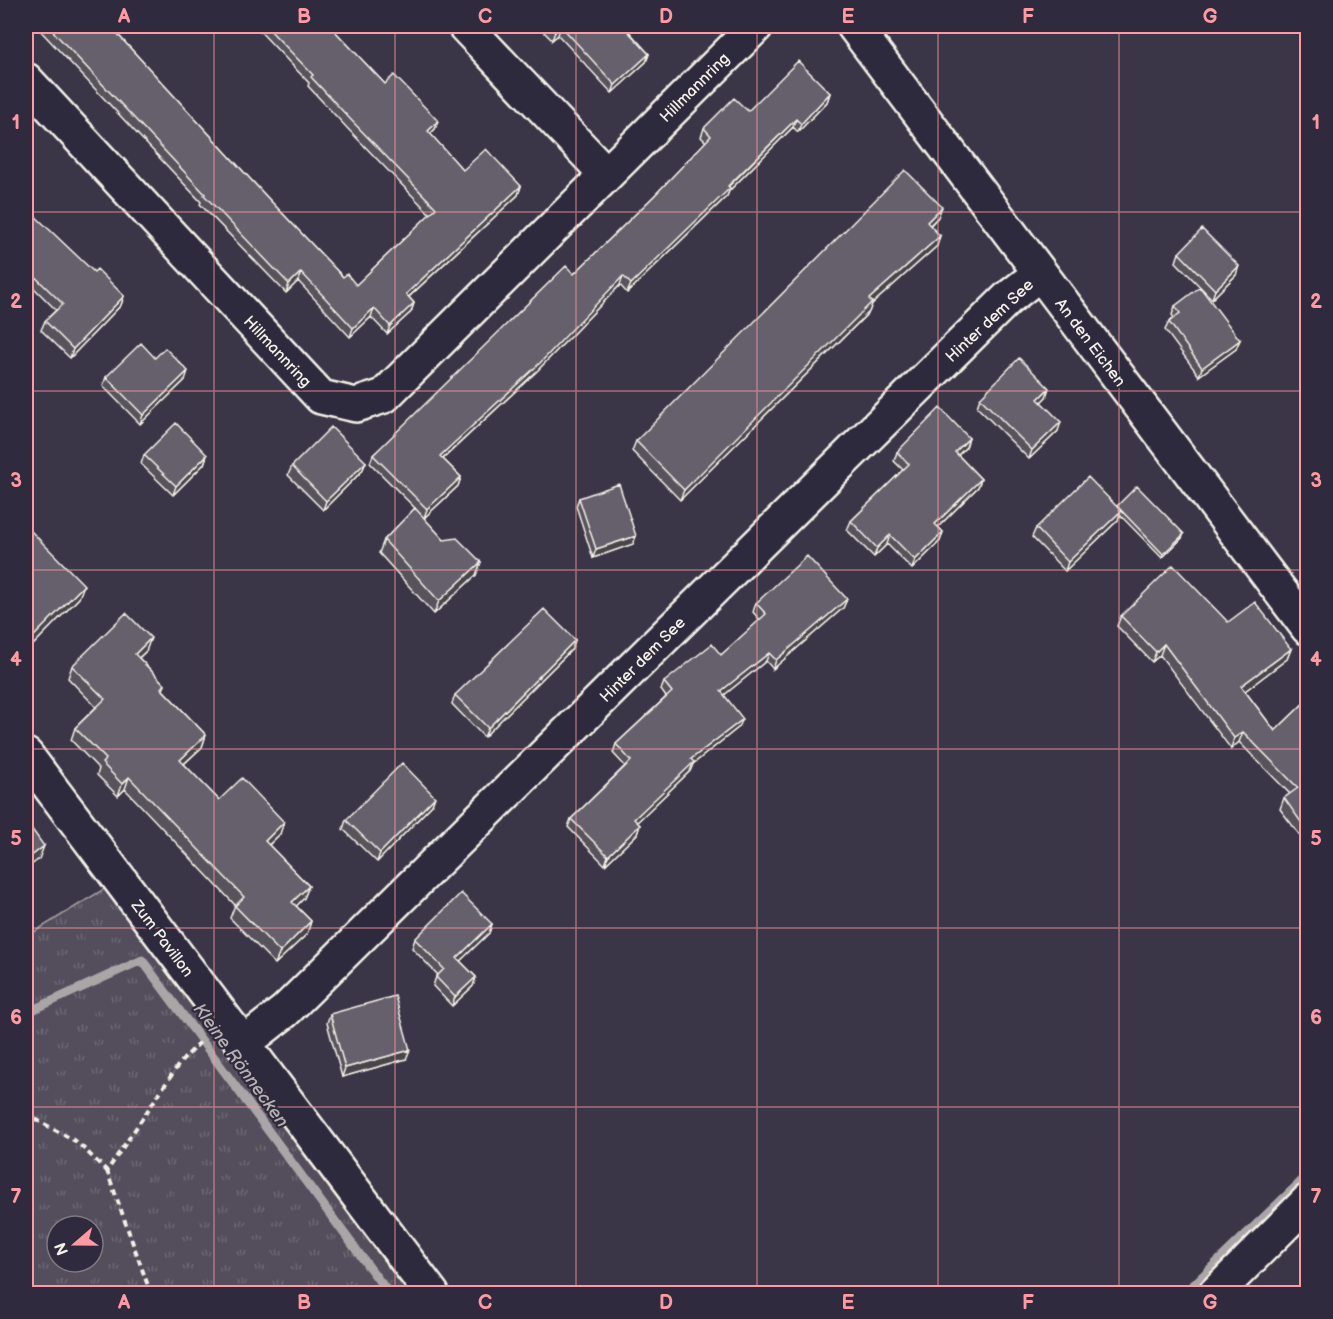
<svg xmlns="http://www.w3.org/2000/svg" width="1333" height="1319" viewBox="0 0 1333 1319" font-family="'Balsamiq Sans',sans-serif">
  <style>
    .grass { fill: url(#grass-tufts); stroke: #a4a0a2; stroke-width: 1.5; fill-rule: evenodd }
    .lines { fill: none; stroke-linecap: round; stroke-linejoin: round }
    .stream { stroke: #aaa6a7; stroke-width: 9 }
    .minor-casing { stroke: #f4f1e8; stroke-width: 38 }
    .path { stroke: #f4f1e8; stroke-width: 4; stroke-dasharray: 6 4.5; stroke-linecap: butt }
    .minor { stroke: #2f2a3d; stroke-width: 33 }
    .wall { fill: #57535d; stroke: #f4f1e8; stroke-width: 1.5 }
    .shaded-wall { fill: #47444c; stroke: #f4f1e8; stroke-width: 1.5 }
    .building { fill: #65616c; stroke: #f4f1e8; stroke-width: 1.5 }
    .grid { fill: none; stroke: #ff9aa2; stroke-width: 1.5; stroke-opacity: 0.55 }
    .labels { text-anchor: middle; stroke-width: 4.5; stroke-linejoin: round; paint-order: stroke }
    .street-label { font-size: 16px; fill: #f4f1e8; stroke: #2f2a3d }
    .water-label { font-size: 18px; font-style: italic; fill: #b6b2b2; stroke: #2f2a3d }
    .neatline { fill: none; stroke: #ff9aa2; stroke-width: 2 }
    .grid-label { font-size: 20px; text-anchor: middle; font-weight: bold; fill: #ff9aa2 }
  </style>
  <defs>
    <pattern id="grass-tufts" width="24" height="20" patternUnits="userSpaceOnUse" patternTransform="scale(1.5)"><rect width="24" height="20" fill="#534e5c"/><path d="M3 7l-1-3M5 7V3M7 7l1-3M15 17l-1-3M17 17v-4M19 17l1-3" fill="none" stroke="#6c6873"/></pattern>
  </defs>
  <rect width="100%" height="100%" fill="#3b3647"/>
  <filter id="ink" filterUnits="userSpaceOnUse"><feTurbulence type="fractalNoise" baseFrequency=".0167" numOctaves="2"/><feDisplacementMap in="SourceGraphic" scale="12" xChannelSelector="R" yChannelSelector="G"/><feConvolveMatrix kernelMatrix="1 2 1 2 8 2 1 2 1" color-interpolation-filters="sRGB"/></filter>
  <g filter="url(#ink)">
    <path class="grass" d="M104 889 408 1293H26V937ZM57 1226H93V1262H57Z"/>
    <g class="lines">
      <path class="stream" d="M26 1013 142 960 389 1294
        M1184 1294 1308 1175"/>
      <g class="minor-casing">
        <path id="minor" d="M465 26 606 174
          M854 26 1308 628
          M26 80 321 397 356 405 384 396 756 26
          M26 755 432 1294
          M243 1044 285 1011 1007 299 1039 274
          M1215 1294 1308 1201"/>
      </g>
      <path class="path" d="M26 1114 77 1142 107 1171
        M151 1294 107 1171 179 1064 202 1040"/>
      <use href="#minor" class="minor"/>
    </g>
    <path class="wall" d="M36 26H110L265 195 343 277 356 285 430 214 348 129 308 86 309 83 255 26H330L385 84 438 121 435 129 430 134 463 170 521 186 518 195 409 297 414 303 411 312 387 334 371 317 350 337 298 281 286 293 200 204 201 202Z
      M538 26H629L626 28 649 54 646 62 612 93 558 35 552 40Z
      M830 93 827 102 798 132 793 127 729 191 727 196 627 293 620 285 537 371 443 459 461 477 458 486 424 518 444 540 481 562 476 575 434 614 379 553 384 540 415 508 370 463 373 455 574 274 654 196 706 142 701 137 704 128 748 111Z
      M938 217 930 226 937 246 872 304 869 312 680 500 632 451 636 441Z
      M26 222 94 272 124 296 121 305 70 358 41 330 45 321 56 310 26 280Z
      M1179 253 1236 275 1212 299 1176 262Z
      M1175 306 1236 349 1199 376 1165 330 1169 322 1174 318 1172 315Z
      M155 358 185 380 140 424 103 386 106 377Z
      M1046 397 1041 402 1058 431 1029 459 977 407 980 398Z
      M969 438 966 447 958 455 981 479 978 487 938 527 943 532 940 541 912 569 887 544 874 557 847 530 851 521 903 470 894 461 897 452Z
      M144 455H207L204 464 173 495 141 464Z
      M366 462 362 471 323 510 288 475 292 466Z
      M579 498 636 536 633 544 593 558 576 506Z
      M1117 507 1182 538 1162 558 1120 515 1118 520 1065 571 1032 537 1036 528Z
      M26 526 79 598 29 649 26 645Z
      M847 599 843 608 773 669 766 661 724 695 739 727 693 764 690 771 637 822 640 825 637 834 605 865 568 827 571 819 625 766 613 753 616 744 666 697 661 690 664 682 721 655 760 620 753 612 756 603Z
      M1121 616 1228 622 1291 649 1287 659 1245 691 1275 731 1308 699V846L1280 809 1284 798 1290 794 1239 742 1231 749 1160 655 1152 662 1117 626Z
      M575 640 572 649 484 737 452 704 455 695Z
      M146 651 139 658 165 685 163 690 206 735 202 747 184 764 219 800 280 834 269 845 309 886 304 898 296 906 311 921 307 934 275 964 230 918 235 905 125 789 118 796 97 775 99 769 71 740 75 728 96 707 68 678 72 666Z
      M432 805 377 862 343 829 346 820Z
      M492 924 489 933 460 961 476 977 473 986 452 1006 433 986 436 977 438 975 412 948 415 939Z
      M330 1014 406 1059 342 1077 327 1023Z"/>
    <path class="shaded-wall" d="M561 26 558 35 552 40 555 32Z
      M649 54 646 62 612 93 615 85Z
      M830 93 827 102 798 132 801 124Z
      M796 119 793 127 729 191 727 196 627 293 631 284Z
      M438 121 435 129 424 140 428 131Z
      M521 186 518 195 402 303 406 294Z
      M942 207 938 217 923 232 927 222Z
      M940 236 937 246 872 304 869 312 680 500 684 490 869 299Z
      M1239 266 1236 275 1212 299 1215 290Z
      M301 272 298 281 286 293 289 284Z
      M623 276 620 285 537 371 437 464 440 456Z
      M124 296 121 305 70 358 73 349Z
      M414 303 411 312 387 334 390 326Z
      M374 308 371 317 350 337 353 328Z
      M1240 340 1236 349 1199 376 1202 368Z
      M188 371 185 380 140 424 143 415Z
      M1049 388 1046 397 1035 408 1038 399Z
      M1061 422 1058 431 1029 459 1032 450Z
      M969 438 966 447 952 461 955 452Z
      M207 455 204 464 173 495 176 486Z
      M366 462 362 471 323 510 326 501Z
      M461 477 458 486 424 518 427 509Z
      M981 479 978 487 932 533 935 524Z
      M32 498 27 511 26 512V504Z
      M1121 511 1118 520 1065 571 1068 562Z
      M943 532 940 541 912 569 915 560Z
      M1184 534 1182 538 1162 558 1163 554Z
      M890 535 887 544 874 557 877 548Z
      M636 536 633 544 593 558 596 549Z
      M481 562 476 575 434 614 439 601Z
      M84 585 79 598 29 649 34 636Z
      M847 599 843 608 773 669 776 660Z
      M151 638 146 651 130 666 135 654Z
      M575 640 572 649 484 737 488 728Z
      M1164 644 1160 655 1152 662 1156 652Z
      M1291 649 1287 659 1237 697 1241 686Z
      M769 653 766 661 718 700 721 691Z
      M743 719 739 727 693 764 690 771 631 828 634 819 691 759Z
      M1243 732 1239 742 1231 749 1234 738Z
      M206 735 202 747 175 772 180 760Z
      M129 777 125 789 118 796 122 784Z
      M435 797 432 805 377 862 380 853Z
      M284 822 280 834 260 853 265 841Z
      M640 825 637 834 605 865 608 856Z
      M44 846 39 859 26 869V860Z
      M31 872 27 885 26 886V877Z
      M309 886 304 898 288 915 292 902Z
      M311 921 307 934 275 964 280 952Z
      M492 924 489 933 454 967 457 958Z
      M476 977 473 986 452 1006 455 997Z
      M410 1050 406 1059 342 1077 345 1068Z"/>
    <path class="building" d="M48 26H110L265 195 343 277 347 274 356 285 436 208 351 120 311 77 313 75 266 26H330L385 84 394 75 438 121 428 131 463 170 486 149 521 186 406 294 414 303 390 326 374 308 353 328 301 272 289 284 204 195 205 194Z
      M549 26H623L649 54 615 85 561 26 555 32Z
      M798 61 830 93 801 124 796 119 728 186 730 188 631 284 623 276 540 363 440 456 461 477 427 509 373 455 566 266 574 274 654 196 711 136 704 128 734 98 748 111Z
      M905 170 942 207 927 222 940 236 869 299 872 302 684 490 636 441Z
      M33 214 94 272 97 269 124 296 73 349 45 321 63 304 26 268V222Z
      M1202 229 1239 266 1215 290 1179 253Z
      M1200 287 1240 340 1202 368 1169 322 1180 313 1175 306Z
      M141 343 155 358 165 348 188 371 143 415 106 377Z
      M1019 358 1049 388 1038 399 1061 422 1032 450 980 398Z
      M940 408 969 438 955 452 981 479 935 524 943 532 915 560 890 535 877 548 851 521 909 464 897 452Z
      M176 423 207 455 176 486 144 455Z
      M331 427 366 462 326 501 292 466Z
      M1088 477 1121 511 1068 562 1036 528Z
      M619 484 636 536 596 549 579 498Z
      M1137 486 1184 534 1163 554 1117 506Z
      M26 492 32 498 26 504Z
      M415 508 444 540 457 538 481 562 439 601 384 540Z
      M26 526 84 585 34 636 26 627V594L27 592 26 591Z
      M807 556 847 599 776 660 769 653 721 691 743 719 691 759 694 762 634 819 640 825 608 856 571 819 631 761 616 744 672 692 664 682 712 644 721 655 766 614 756 603Z
      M1173 565 1228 622 1255 602 1291 649 1241 686 1275 731 1308 699V832L1284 798 1298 788 1243 732 1234 738 1164 644 1156 652 1121 616Z
      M544 609 575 640 488 728 455 695Z
      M126 613 151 638 135 654 165 685 161 688 206 735 180 760 219 800 242 778 284 822 265 841 309 886 292 902 311 921 280 952 235 906 244 897 129 777 122 784 102 763 106 759 75 728 105 699 72 666Z
      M402 763 435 797 380 853 346 820Z
      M26 821 44 846 26 860Z
      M26 864 31 872 26 877Z
      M461 893 492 924 457 958 476 977 455 997 436 977 444 969 415 939Z
      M395 996 410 1050 345 1068 330 1014Z"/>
  </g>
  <path class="grid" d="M214 26V1294M395 26V1294M576 26V1294M757 26V1294M938 26V1294M1119 26V1294M26 212H1308M26 391H1308M26 570H1308M26 749H1308M26 928H1308M26 1107H1308"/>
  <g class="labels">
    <g class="street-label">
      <text transform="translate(694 87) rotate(-45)" y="6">Hillmannring</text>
      <text transform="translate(989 320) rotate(-43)" y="6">Hinter dem See</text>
      <text transform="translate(1091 342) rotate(53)" y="6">An den Eichen</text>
      <text transform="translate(278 351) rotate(47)" y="6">Hillmannring</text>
      <text transform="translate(642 659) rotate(-45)" y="6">Hinter dem See</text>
      <text transform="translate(163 938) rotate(53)" y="6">Zum Pavillon</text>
    </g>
    <g class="water-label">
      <text transform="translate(241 1065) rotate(54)" y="6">Kleine Rönnecken</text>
    </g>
  </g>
  <rect width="1333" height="1319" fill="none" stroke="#2f2a3d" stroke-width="66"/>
  <g transform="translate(75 1244) rotate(250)"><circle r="28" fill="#2f2a3d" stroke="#7e7a81" stroke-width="1.5"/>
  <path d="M0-4.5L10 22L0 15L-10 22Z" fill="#ff9aa2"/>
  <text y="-9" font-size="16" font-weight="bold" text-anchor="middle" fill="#f4f1e8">N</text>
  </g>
  <rect x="33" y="33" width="1267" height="1253" class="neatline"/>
  <g class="grid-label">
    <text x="124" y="23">A</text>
    <text x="304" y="23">B</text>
    <text x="485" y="23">C</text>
    <text x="666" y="23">D</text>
    <text x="848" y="23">E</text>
    <text x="1028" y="23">F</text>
    <text x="1210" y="23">G</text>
    <text x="16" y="129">1</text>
    <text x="1316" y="129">1</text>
    <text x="16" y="308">2</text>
    <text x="1316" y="308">2</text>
    <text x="16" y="487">3</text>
    <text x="1316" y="487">3</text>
    <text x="16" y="666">4</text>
    <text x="1316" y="666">4</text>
    <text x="16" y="845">5</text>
    <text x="1316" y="845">5</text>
    <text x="16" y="1024">6</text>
    <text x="1316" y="1024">6</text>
    <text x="16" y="1203">7</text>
    <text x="1316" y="1203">7</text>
    <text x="124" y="1309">A</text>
    <text x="304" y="1309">B</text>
    <text x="485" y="1309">C</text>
    <text x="666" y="1309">D</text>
    <text x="848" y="1309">E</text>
    <text x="1028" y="1309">F</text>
    <text x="1210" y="1309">G</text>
  </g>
</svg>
